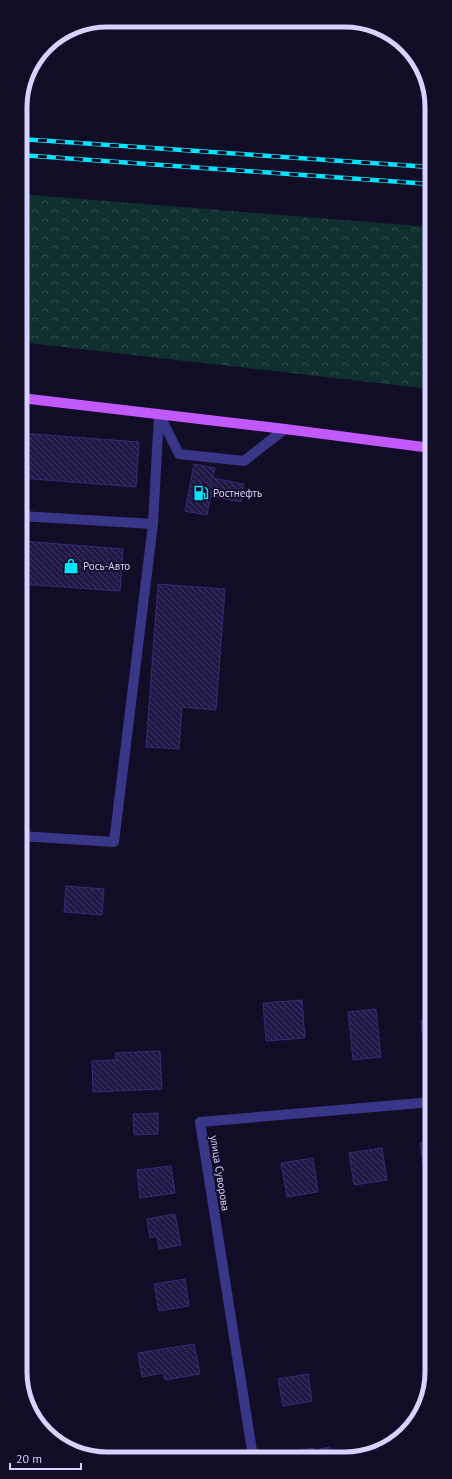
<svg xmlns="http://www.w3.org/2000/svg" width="452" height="1479" viewBox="0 0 452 1479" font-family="'PT Sans',sans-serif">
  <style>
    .forest { fill: url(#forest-crowns) }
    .building { fill: url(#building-back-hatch); stroke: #382976 }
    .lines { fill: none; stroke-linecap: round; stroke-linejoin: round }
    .minor { stroke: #393688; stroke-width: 10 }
    .major { stroke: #c159ff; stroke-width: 10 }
    .rail-casing { stroke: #00e5fd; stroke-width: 4.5 }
    .rail { stroke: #120d26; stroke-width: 3; stroke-dasharray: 9; stroke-linecap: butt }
    .labels { text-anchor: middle; stroke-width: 3.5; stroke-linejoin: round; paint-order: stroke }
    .poi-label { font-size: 11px; fill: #d7d2ff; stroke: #120d26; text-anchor: start }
    .street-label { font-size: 11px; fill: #d7d2ff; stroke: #120d26 }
    .rim { fill: none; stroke: #d7d2ff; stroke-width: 5 }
  </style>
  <defs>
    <pattern id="forest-crowns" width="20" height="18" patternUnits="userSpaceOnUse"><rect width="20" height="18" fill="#10302f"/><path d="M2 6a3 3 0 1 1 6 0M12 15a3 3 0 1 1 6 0" fill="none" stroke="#324d4e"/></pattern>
    <pattern id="building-back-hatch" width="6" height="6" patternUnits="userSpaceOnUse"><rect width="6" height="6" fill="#221848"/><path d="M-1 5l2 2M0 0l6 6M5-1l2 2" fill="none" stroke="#413963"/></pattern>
  </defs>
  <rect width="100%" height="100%" fill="#120d26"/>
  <path class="forest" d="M20 194 431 227V389L20 342Z"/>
  <path class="building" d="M21 433 139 442 136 487 21 478Z
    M194 464 215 468 213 478 244 484 241 502 211 496 207 515 185 511Z
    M21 541 123 549 120 591 21 584Z
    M158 584 225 589 216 710 182 707 179 749 146 747Z
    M66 886 104 889 102 915 64 912Z
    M302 1000 305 1038 266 1041 263 1003Z
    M376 1009 381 1057 353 1060 348 1012Z
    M431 1020V1049L424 1050 421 1021Z
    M160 1051 162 1089 93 1092 92 1061 116 1060 115 1053Z
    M158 1113V1134L134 1135 133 1114Z
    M432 1141V1189L427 1190 420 1143Z
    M382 1148 387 1180 354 1185 349 1153Z
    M313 1158 318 1192 287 1197 281 1163Z
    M171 1166 175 1193 140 1198 137 1170Z
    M175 1214 181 1245 159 1249 157 1236 150 1238 147 1219Z
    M185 1279 189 1306 159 1311 154 1284Z
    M194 1344 200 1374 165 1380 163 1373 142 1377 138 1353Z
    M308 1374 312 1401 283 1406 278 1379Z
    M330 1447 332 1457H288L287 1452 314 1448 315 1450Z"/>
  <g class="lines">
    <path class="minor" d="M159 414 179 454 244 461 285 429
      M21 516 153 524 159 414
      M21 836 114 842 153 524
      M253 1457 200 1122 432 1102"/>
    <path class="major" d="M21 398 285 429 431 448"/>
    <g class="rail-casing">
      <path id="rail" d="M20 139 430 167
        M20 155 430 184"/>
    </g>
    <use href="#rail" class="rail"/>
  </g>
  <defs>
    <g id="fuel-bare" transform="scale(1.2)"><path d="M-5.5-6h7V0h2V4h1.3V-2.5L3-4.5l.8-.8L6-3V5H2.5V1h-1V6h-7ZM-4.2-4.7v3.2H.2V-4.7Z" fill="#00e5fd" stroke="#120d26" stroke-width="2.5" paint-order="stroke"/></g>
    <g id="shop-bare" transform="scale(1.2)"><path d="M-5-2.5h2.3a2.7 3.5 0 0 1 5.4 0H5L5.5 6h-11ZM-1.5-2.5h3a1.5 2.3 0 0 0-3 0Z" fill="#00e5fd" stroke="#120d26" stroke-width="2.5" paint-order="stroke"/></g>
  </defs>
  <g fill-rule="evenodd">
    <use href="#fuel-bare" x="201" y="493"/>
    <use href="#shop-bare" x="71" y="566"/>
  </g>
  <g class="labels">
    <g class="poi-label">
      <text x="213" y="497">Ростнефть</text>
      <text x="83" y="570">Рось-Авто</text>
    </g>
    <g class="street-label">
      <text transform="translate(220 1173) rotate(81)" y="4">улица Суворова</text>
    </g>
  </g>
  <path d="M0 0H452V1479H0ZM107 27H345A80 80 0 0 1 425 107V1372A80 80 0 0 1 345 1452H107A80 80 0 0 1 27 1372V107A80 80 0 0 1 107 27Z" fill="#120d26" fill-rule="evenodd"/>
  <path class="rim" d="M107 27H345A80 80 0 0 1 425 107V1372A80 80 0 0 1 345 1452H107A80 80 0 0 1 27 1372V107A80 80 0 0 1 107 27Z"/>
  <path d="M10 1463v6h71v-6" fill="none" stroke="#d7d2ff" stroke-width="2"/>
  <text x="16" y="1463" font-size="12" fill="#d7d2ff" stroke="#120d26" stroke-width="3" paint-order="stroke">20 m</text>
</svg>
